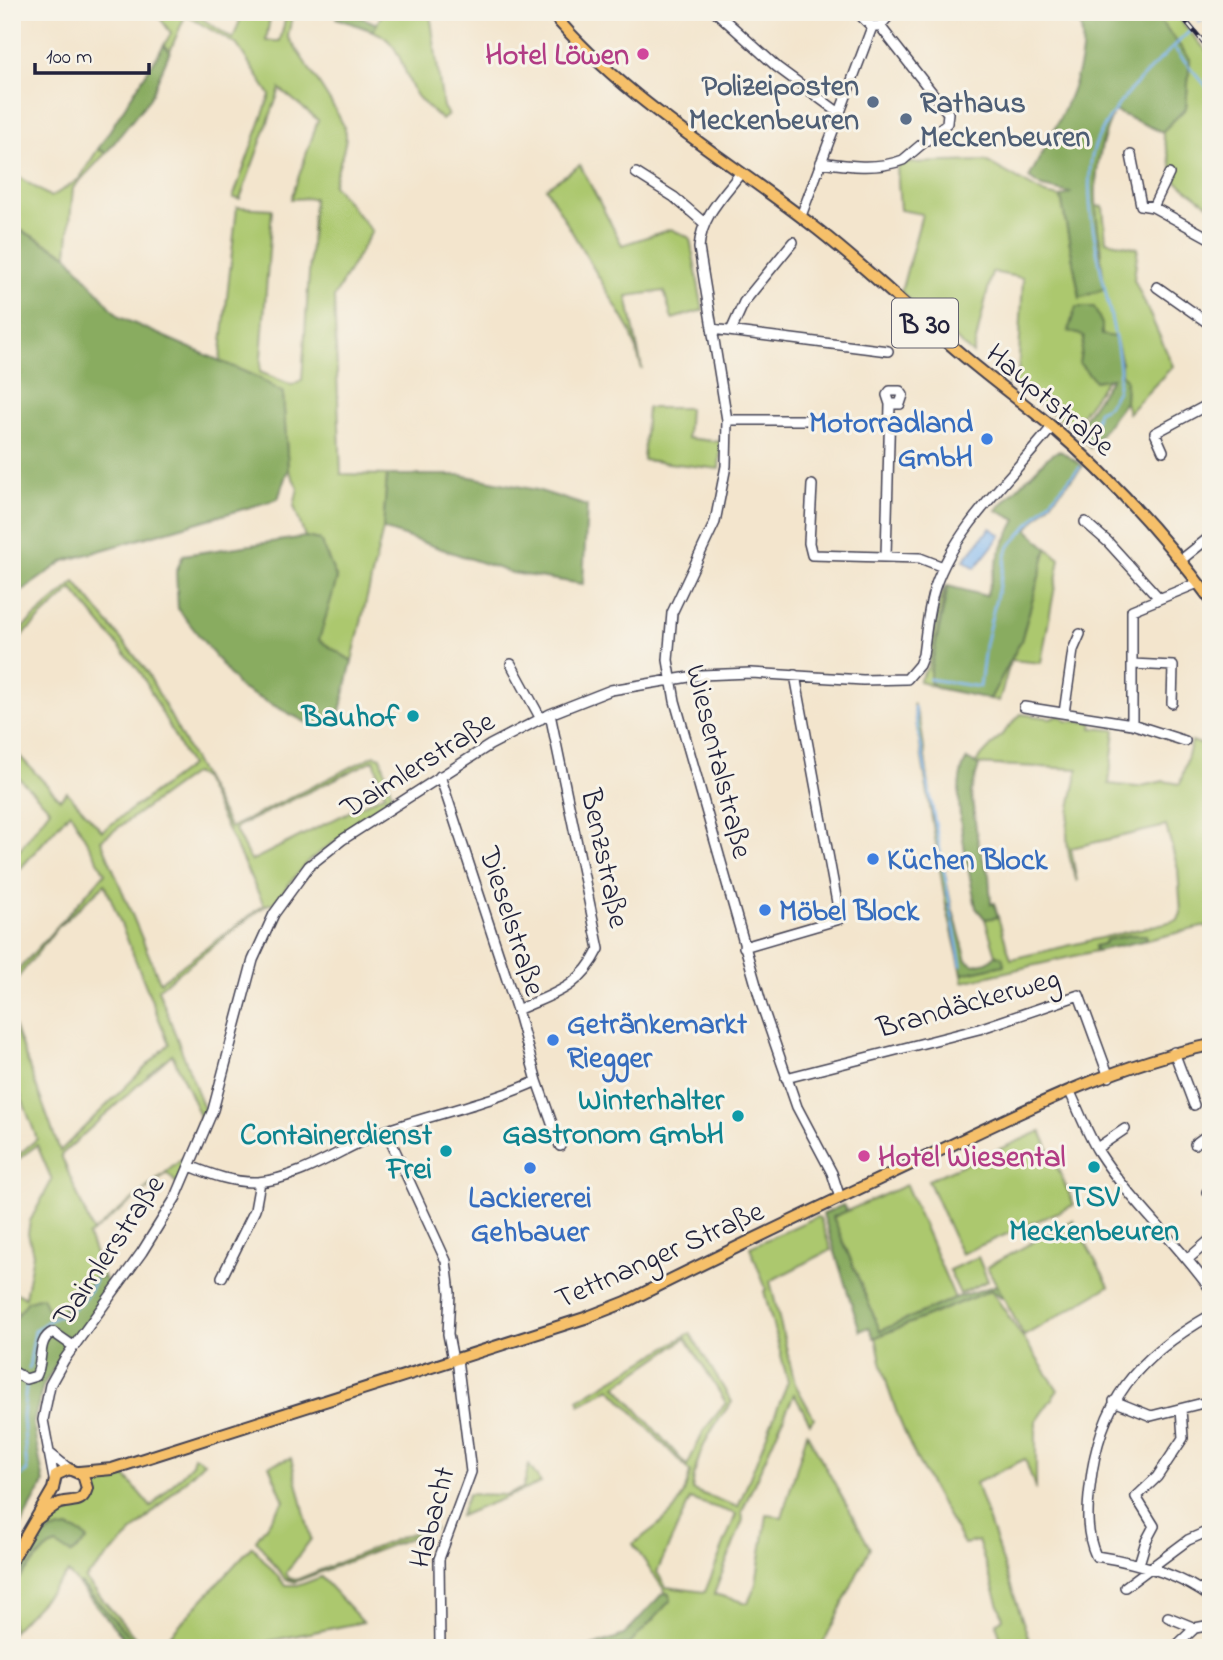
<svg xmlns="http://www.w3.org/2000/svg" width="1223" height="1660" viewBox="0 0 1223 1660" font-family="'Indie Flower',sans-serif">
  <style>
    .green { fill: #acc86e; stroke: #677554; stroke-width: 2; fill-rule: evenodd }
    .forest { fill: #89ac61; stroke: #56674e; stroke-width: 2 }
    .water { fill: #81b8f1; stroke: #526d96; stroke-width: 2 }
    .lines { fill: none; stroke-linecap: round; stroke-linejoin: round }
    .stream { stroke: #81b8f1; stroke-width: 2.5 }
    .minor-casing { stroke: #413f51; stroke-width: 12 }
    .major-casing { stroke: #413f51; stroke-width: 14 }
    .minor { stroke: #fff; stroke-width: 9 }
    .major { stroke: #f6c06b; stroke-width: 10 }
    .rail-casing { stroke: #22223b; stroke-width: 5 }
    .rail { stroke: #f7f3e8; stroke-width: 2.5; stroke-dasharray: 8; stroke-linecap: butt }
    .hotel-dot { fill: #d1479c; stroke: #f7f3e8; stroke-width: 2.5 }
    .service-dot { fill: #5c6f8a; stroke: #f7f3e8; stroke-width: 2.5 }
    .shop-dot { fill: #3f7fe0; stroke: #f7f3e8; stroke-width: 2.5 }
    .culture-dot { fill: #0f9aa8; stroke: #f7f3e8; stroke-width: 2.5 }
    .labels { text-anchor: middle; stroke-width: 6; stroke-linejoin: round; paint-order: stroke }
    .shield { fill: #f7f3e8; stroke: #62616f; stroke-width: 2 }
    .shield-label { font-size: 28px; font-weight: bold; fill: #22223b }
    .hotel-label { font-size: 30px; font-weight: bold; fill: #b23c85; stroke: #f7f3e8; text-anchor: end }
    .service-label { font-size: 30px; font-weight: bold; fill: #4e5e75; stroke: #f7f3e8; text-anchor: end }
    .street-label { font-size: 30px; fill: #22223b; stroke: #f7f3e8 }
    .shop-label { font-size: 30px; font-weight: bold; fill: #366cbe; stroke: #f7f3e8; text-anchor: start }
    .culture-label { font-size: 30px; font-weight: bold; fill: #0d838f; stroke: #f7f3e8; text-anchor: end }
  </style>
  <rect width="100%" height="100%" fill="#f7f3e8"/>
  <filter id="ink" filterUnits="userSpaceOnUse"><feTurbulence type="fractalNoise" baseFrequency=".0143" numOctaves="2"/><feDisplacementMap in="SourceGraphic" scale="14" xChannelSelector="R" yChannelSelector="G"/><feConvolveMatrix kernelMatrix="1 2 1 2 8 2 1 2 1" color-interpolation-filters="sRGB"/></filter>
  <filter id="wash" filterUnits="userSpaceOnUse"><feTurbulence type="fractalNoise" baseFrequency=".00686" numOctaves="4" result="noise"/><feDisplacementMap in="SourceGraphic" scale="28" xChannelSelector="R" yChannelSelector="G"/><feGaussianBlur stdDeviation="1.57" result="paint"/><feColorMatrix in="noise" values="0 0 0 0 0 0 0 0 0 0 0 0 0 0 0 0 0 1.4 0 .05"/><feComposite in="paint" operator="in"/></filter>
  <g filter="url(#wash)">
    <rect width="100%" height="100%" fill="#f3e5cd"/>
    <path class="green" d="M165 12H192L233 39 243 12H271L266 41H280L287 12H293L288 36C299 56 347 120 346 136 345 152 337 169 333 185L372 231 334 297 341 474 387 475 383 529 352 661 318 640 337 579 320 540 305 537 294 506 298 488 288 469 283 393 220 361 237 207 272 209 260 372 292 385 302 380 314 198 291 199 318 120 280 89 240 199 233 198 270 95 237 45 189 17 185 16 170 51 164 45 171 33 159 17Z
      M383 12H430L443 107 448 115 442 120C434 112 421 103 415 93 402 71 401 41 373 31Z
      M1153 12H1173L1211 56V207L1176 181 1162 132 1186 108 1190 59Z
      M98 149 106 153 73 188 67 255 17 228 12 229V173L51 197 79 179Z
      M986 161 1045 194 1061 197 1080 298 1102 252 1094 206 1103 207 1106 241 1138 248 1134 279 1173 366 1128 413 1125 402 1126 380 1121 374V359L1084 335 1095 381 1108 378 1073 427 1008 383 1010 376 1018 377 1023 278 992 272 973 354 901 292 922 214 900 210 897 167 906 163Z
      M580 165 622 245 671 229 690 238 703 310 672 319 664 291 627 296 642 369 630 330 546 188Z
      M647 408H689L687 438 721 442 719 469 643 460Z
      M1047 548 1060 559 1041 663 1011 660 999 701 990 699 1021 641Z
      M75 582 146 670 230 828 375 755 381 757 392 795 389 802 307 862 274 903 266 905 158 989 206 1114 177 1184 167 1173 88 1236 104 1278H94L81 1296 51 1318 28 1301 19 1313 12 1309V1291L25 1297 33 1254 28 1233 30 1221 52 1180 37 1145 12 1164V1160L37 1139 12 1072V1020L60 1151 169 1044 105 884 59 926 12 985V977L105 873 70 812 12 878V860L50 809 12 771V748L60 799 67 792 102 831 190 766 141 673 72 589 12 645V637ZM374 760 385 794 251 861 235 830 238 826ZM194 773 203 779 264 905 160 982 101 840ZM172 1054 200 1116 187 1155 93 1232 61 1155Z
      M946 585 930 672V682L937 688 919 681 928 666 940 597Z
      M913 703 921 726 932 809 951 904 946 905Z
      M1021 714 1050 718 1061 716 1067 721 1093 722 1092 728 1115 730 1109 784 1137 787 1164 781 1180 784 1192 741 1209 747 1211 741V925L1147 940 1146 935C1124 935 1113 941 1095 946L1096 951 963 982 962 974 1004 965 1003 957 996 955 985 919 998 917 1011 959 1178 920 1181 913 1178 869 1166 826 1071 848 1077 882C1059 835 1069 816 1078 769L974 764Z
      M1041 1131 1074 1205 961 1254 928 1180Z
      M906 1185 955 1298 880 1331 833 1217Z
      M816 1217 820 1218 831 1250 770 1281 795 1384 814 1418 810 1423 794 1394 742 1511 743 1520 714 1594 748 1603 756 1584 767 1515 782 1517 807 1433 870 1548 821 1648H606L622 1643 668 1594H662L665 1591 633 1544C664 1520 682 1513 690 1472L610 1388 580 1405 578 1400 690 1333 732 1402C709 1430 696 1454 692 1490L738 1507 788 1382 764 1291 766 1289 750 1247ZM686 1338 726 1403 704 1430 687 1466 616 1386ZM690 1499 736 1514 705 1592 666 1587 657 1572Z
      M1073 1220 1109 1286 1024 1336 987 1267Z
      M978 1257 988 1281 960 1294 949 1270Z
      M991 1290 1058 1390 1036 1421V1490L1025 1459 976 1483 1032 1648H1003L996 1623 1003 1618 978 1541 964 1544C923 1474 890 1418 876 1337Z
      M194 1456 204 1462 85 1579 144 1648H140L68 1573 12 1632V1586L46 1549 56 1545 65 1548 88 1540 30 1545 13 1567C24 1549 38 1513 61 1508 69 1507 75 1508 83 1505L96 1487 122 1472 151 1507 192 1464Z
      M291 1458 311 1539 286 1573 289 1578 296 1580 409 1534 436 1528 295 1582 285 1579 256 1540 284 1501 269 1465Z
      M529 1465 541 1483 460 1516 468 1494 506 1495 523 1488Z
      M252 1546 285 1585H300L321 1577 363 1622 269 1641 263 1648H158Z"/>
    <path class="forest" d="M336 12H350L377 24 373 31 336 18Z
      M1073 12H1153L1190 59 1186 108 1162 132 1114 111C1084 178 1099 220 1104 289L1080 298 1061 197 1070 193 1042 187 1029 178C1047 142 1105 50 1073 12Z
      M164 45 170 51 150 98 106 153 98 149Z
      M17 228 67 255 119 317 259 378 283 393 288 469 278 499 64 561 12 598V229Z
      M1076 307H1094L1102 324V335L1115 337 1121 359V374L1126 379 1125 402 1090 448 1076 430 1112 378 1095 381 1079 363 1084 336 1068 331Z
      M1059 450 1083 466 1027 529 1047 548 1021 641 990 699 937 688 930 682V672L948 586 986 596 1001 549 1016 520 996 510 1046 459Z
      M387 475H461L537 490 587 506 583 584 512 573 383 529Z
      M305 537 320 540 337 579 319 640 352 661 338 720 313 726 240 688 178 609 176 572 183 555Z
      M967 759 979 766 971 792 978 843 989 875 991 904 994 903 998 917 985 919 976 908C970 873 947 788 967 759Z
      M951 904 967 960 974 965 987 962 996 955 1003 957 1004 965 962 974 946 905Z
      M1130 935H1146L1147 940 1096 951 1095 946 1104 944 1106 940Z
      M843 1205 847 1211 833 1217 880 1331 955 1298 997 1285 1004 1299 991 1290 874 1338 869 1327 860 1331 823 1214Z
      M94 1278H104L112 1289 65 1350 43 1386 33 1424 44 1483 12 1541V1481L15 1476 12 1466V1323L28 1301 42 1297 52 1318 81 1296Z
      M68 1528 83 1534 88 1540 72 1554 56 1545 46 1549 12 1586C12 1581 11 1574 12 1569 18 1548 48 1529 68 1528Z
      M81 1583 140 1648H132L79 1585Z
      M668 1593 671 1600 630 1644 587 1648 624 1635 662 1594Z"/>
    <path class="water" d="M990 528 1001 535 975 568 964 560Z"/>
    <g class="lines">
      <path class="stream" d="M1197 12 1203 19 1199 22
        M1173 47 1211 92
        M1090 444 1098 411 1108 406 1117 391 1120 370C1115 307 1071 194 1098 138 1119 94 1158 62 1192 29
        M929 679 980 687 985 645 1008 548 1080 467
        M914 707 961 965
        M29 1368 35 1331C62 1306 74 1322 95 1280
        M12 1484 27 1471 23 1417 26 1386"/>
    </g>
  </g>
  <g filter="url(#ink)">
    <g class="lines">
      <g class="minor-casing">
        <path id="minor" d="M716 12 777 67 838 112
          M857 12 872 27
          M875 26H880L892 12
          M1131 155 1141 205 1153 207 1211 239
          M821 162C848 166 877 170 903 160L947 123 948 113 880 26
          M636 173 674 197 703 222
          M740 174C722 197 701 217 699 248L727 420 726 466 715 522 672 613 668 660 675 701 762 1006 797 1107 832 1173 840 1198
          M1153 207 1169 174
          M801 216 872 27
          M1157 287 1211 325
          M712 329 888 351
          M731 331 744 302 793 242
          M1211 343 1206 367 1211 395
          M727 420H808
          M1163 451 1155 433 1211 403
          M812 485 809 543 812 555 920 558 943 567
          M1085 522 1108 542 1159 598
          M886 556 890 404 887 395 890 391H900L903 395 900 404H890
          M1181 560 1211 536
          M511 664 541 719
          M1132 664 1173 666 1172 703
          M1024 707 1132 724
          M1064 713 1073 650 1080 634
          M1185 741 1132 724V610L1198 583
          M744 947 840 919 795 675
          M517 1010C555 993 580 988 599 949L550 714
          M1174 1052 1194 1105
          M786 1078 979 1029 1079 995 1109 1077
          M537 1081 560 1146
          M1070 1092C1079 1111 1087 1133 1098 1151 1130 1201 1176 1241 1211 1290
          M386 1131 446 1261 450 1293 448 1334 453 1360
          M1195 1144 1211 1132
          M1097 1148 1125 1129
          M190 1166C212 1175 234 1183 258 1182 305 1178 345 1145 388 1130 437 1113 489 1103 537 1081L517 1010 440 776
          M1207 1192 1211 1189
          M1188 1259 1211 1239
          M222 1277 255 1210 260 1182
          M1211 1315C1137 1357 1099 1401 1090 1487 1087 1511 1086 1534 1096 1556 1135 1562 1179 1573 1211 1598
          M12 1371 26 1379 36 1376C44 1362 36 1340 53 1332L73 1346
          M1114 1401 1151 1416 1211 1401
          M48 1452 69 1469
          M54 1479 43 1420 50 1385 64 1360 142 1252 176 1197 213 1110 253 960 274 914 309 866 342 840 490 745 550 714 611 690 701 675 751 673 863 680 907 679 919 665 923 655C926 633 928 608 935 587 956 526 1013 476 1052 427
          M1139 1564 1146 1541 1154 1526 1136 1497 1157 1477 1183 1438 1181 1409
          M1125 1587 1188 1540 1211 1530
          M1168 1617 1195 1628
          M1177 1645 1195 1628 1211 1625
          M440 1648 439 1559 471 1472 457 1359"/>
      </g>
      <g class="major-casing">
        <path id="major" d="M551 12C623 98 720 154 808 222 861 262 909 310 960 353 989 378 1021 401 1051 426 1111 478 1164 536 1211 600
          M79 1472 112 1469 585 1318 626 1302C725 1252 824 1205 924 1158 1015 1115 1111 1065 1211 1045
          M12 1560 53 1489 56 1475 69 1469 83 1475 87 1488C82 1505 73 1499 60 1503 52 1506 43 1515 36 1520"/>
      </g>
      <use href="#minor" class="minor"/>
      <use href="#major" class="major"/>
      <g class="rail-casing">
        <path id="rail" d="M1178 12 1211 51"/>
      </g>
      <use href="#rail" class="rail"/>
    </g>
  </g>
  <g class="hotel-dot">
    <circle cx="643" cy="54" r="7"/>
    <circle cx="864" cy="1156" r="7"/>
  </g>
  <g class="service-dot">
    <circle cx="873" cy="102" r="7"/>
    <circle cx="906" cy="119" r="7"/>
  </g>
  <g class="shop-dot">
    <circle cx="987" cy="439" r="7"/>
    <circle cx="873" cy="859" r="7"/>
    <circle cx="765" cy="910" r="7"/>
    <circle cx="553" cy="1040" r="7"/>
    <circle cx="530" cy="1168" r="7"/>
  </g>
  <g class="culture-dot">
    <circle cx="413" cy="716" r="7"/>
    <circle cx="738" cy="1116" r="7"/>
    <circle cx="446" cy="1151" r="7"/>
    <circle cx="1094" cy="1167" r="7"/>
  </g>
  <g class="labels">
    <rect class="shield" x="892" y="298.5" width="66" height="49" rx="5"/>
    <g class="shield-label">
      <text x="925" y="333">B 30</text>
    </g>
    <g class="hotel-label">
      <text x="629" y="64">Hotel Löwen</text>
      <text x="878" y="1166" text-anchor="start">Hotel Wiesental</text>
    </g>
    <g class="service-label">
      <text x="859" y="95">Polizeiposten<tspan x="859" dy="34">Meckenbeuren</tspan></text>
      <text x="920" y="112" text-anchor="start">Rathaus<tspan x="920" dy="34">Meckenbeuren</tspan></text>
    </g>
    <g class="street-label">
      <text transform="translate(1051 399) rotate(40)" y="10">Hauptstraße</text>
      <text transform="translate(720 761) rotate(76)" y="10">Wiesentalstraße</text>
      <text transform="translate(417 764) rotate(-32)" y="10">Daimlerstraße</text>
      <text transform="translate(606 858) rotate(78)" y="10">Benzstraße</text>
      <text transform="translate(513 921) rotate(72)" y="10">Dieselstraße</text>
      <text transform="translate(968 1002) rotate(-16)" y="10">Brandäckerweg</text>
      <text transform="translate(108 1250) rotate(-56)" y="10">Daimlerstraße</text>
      <text transform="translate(659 1254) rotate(-24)" y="10">Tettnanger Straße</text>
      <text transform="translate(431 1517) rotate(-75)" y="10">Habacht</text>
    </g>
    <g class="shop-label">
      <text x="973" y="432" text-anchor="end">Motorradland<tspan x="973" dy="34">GmbH</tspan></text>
      <text x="887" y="869">Küchen Block</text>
      <text x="779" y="920">Möbel Block</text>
      <text x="567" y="1033">Getränkemarkt<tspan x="567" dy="34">Riegger</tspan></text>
      <text x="530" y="1207" text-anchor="middle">Lackiererei<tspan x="530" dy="34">Gehbauer</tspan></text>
    </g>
    <g class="culture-label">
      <text x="399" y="726">Bauhof</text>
      <text x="724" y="1109">Winterhalter<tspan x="724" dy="34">Gastronom GmbH</tspan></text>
      <text x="432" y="1144">Containerdienst<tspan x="432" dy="34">Frei</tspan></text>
      <text x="1094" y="1206" text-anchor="middle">TSV<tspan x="1094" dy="34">Meckenbeuren</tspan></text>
    </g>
  </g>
  <rect width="1223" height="1660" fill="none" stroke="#f7f3e8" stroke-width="42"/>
  <path d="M35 63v10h114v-10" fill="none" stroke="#22223b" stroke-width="3.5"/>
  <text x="46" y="63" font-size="21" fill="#22223b" stroke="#f7f3e8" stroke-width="5" paint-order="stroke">100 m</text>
</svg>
